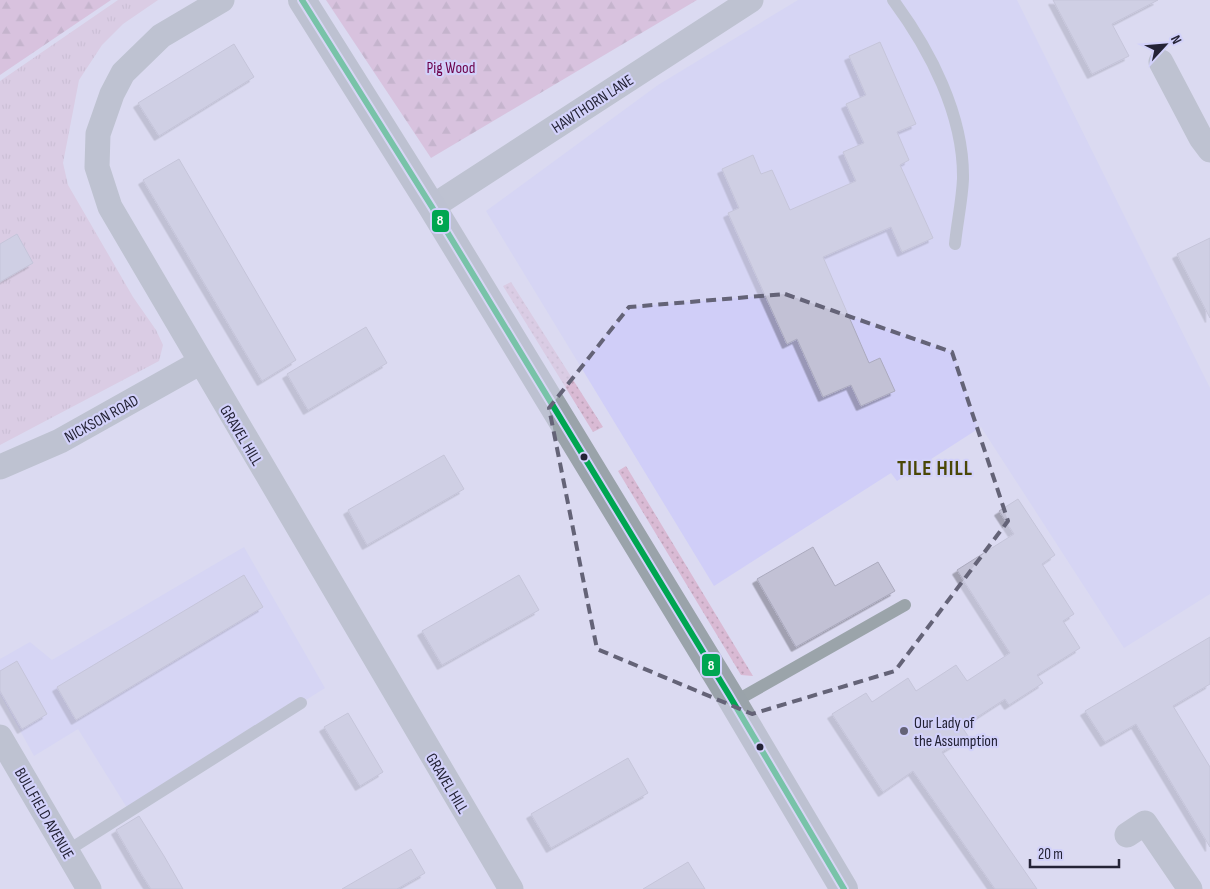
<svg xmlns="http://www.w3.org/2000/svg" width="1210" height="889" viewBox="0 0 1210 889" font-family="'Sofia Sans Condensed',sans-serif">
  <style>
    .built { fill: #d0cef8 }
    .grass { fill: url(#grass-dots) }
    .forest { fill: url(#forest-firs) }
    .park { fill: url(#park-tufts) }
    .building { fill: #c2c1d5; stroke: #abaabe; filter: url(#shadow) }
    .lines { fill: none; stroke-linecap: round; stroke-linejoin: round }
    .service { stroke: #9ba4aa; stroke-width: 12 }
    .minor { stroke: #9ba4aa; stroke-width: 25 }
    .secondary { stroke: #9aa3aa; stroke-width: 28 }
    .bus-1-casing { stroke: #d2d1fa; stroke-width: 10 }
    .bus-1 { stroke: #00a651; stroke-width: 6 }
    .marked { fill: none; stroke: #646377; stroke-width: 4; stroke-dasharray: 10 6; stroke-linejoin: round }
    .bus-dot { fill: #242336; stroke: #d2d1fa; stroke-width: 2 }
    .poi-dot { fill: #646377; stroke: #d2d1fa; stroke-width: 2 }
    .labels { text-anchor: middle; stroke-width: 4.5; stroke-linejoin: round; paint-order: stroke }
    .park-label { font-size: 16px; fill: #6c004a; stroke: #d2d1fa }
    .street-label { font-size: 16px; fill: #242336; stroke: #d2d1fa }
    .poi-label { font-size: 16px; fill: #242336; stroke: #d2d1fa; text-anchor: start }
    .district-label { font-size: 21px; font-weight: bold; letter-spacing: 1px; fill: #4a4706; stroke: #d2d1fa }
    .line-badge { stroke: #d2d1fa; stroke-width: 2 }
    .badge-label { font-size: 14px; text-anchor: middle; font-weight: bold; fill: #fff }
  </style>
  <defs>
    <pattern id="grass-dots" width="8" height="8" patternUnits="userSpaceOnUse" patternTransform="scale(1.25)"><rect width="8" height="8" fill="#d9bad4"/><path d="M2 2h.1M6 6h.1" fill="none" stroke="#baa0b7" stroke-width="1.8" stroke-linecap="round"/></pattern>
    <pattern id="forest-firs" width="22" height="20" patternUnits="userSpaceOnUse" patternTransform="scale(1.25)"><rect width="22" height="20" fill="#d4a5c8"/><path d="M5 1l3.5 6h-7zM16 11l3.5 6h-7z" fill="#ac86a3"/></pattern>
    <pattern id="park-tufts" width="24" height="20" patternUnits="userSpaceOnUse" patternTransform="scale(1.25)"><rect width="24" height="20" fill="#d9bad4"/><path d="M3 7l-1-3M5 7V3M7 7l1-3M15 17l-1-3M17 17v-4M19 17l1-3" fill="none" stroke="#baa0b7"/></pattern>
    <filter id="shadow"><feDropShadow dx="-4.5" dy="4.5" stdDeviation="0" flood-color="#0004"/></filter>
  </defs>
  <rect width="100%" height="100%" fill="#dbdaf1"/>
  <path class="built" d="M798 0H1017L1210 388V594L1124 648 981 427 897 481 891 473 714 586 486 211 658 85Z
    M244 547 325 688 129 811 78 729 34 756 0 694V659L30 642 52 660Z"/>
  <path class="grass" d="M511 282 603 427 593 432 503 286Z
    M626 466 753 676 741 675 618 471Z"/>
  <path class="forest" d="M0 0H111L0 75Z
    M326 0H697L431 158Z"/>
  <path class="park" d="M118 0H158L123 24 102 45 79 80 63 163 68 185 133 297 156 330 163 345 159 361 0 445V81Z"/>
  <path class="building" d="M1053 0H1158L1112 24 1129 56 1092 74Z
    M880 42 916 124 897 132 909 160 900 165 933 238 902 252 891 227 823 257 869 363 880 358 895 391 861 406 851 385 823 397 797 339 787 344 728 213 739 208 722 169 753 155 761 174 772 170 790 210 856 181 843 152 864 143 846 104 866 95 849 56Z
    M234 44 254 77 159 136 138 103Z
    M179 159 296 360 262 381 143 180Z
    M17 234 33 263 0 282V244Z
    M1210 238V318L1177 254Z
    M366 327 387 363 308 410 287 374Z
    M444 455 464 489 367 545 348 510Z
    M1018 499 1055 555 1042 564 1074 614 1063 621 1080 648 1037 675 1043 683 1009 705 1005 699 962 727 968 736 942 752 1037 889H995L913 771 883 792 832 714 866 693 872 702 908 678 916 691 956 665 967 681 1010 653 957 570 1014 534 999 511Z
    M813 547 835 586 878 562 895 591 796 647 757 579Z
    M244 575 263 607 76 720 57 687Z
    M519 575 539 610 442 665 422 631Z
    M1210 637V684L1173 706 1210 767V847L1136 724 1105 742 1085 711Z
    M17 661 47 714 22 729 0 691V671Z
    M348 713 383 772 360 786 324 727Z
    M628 758 648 793 551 848 531 814Z
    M139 816 164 856 183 889H151L142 875 116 830Z
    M411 849 425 873 397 889H342Z
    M688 862 705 889H643Z"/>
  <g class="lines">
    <path class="service" d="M893 0C930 50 964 115 963 179 962 201 957 223 955 244
      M734 702 905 605
      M67 851 301 703"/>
    <path class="minor" d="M222 0 161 36 123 73 112 94 98 134 97 167 110 207 511 889
      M1161 62 1201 138 1210 150
      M432 207 751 0
      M0 467 60 441 199 363
      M0 737 89 889
      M1127 835 1145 823 1190 889"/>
    <path class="secondary" d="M302 0 432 207 729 695 844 889"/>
    <g class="bus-1-casing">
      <path id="bus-1" d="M302 0 432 207 729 695 844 889"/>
    </g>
    <use href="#bus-1" class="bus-1"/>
  </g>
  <path d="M0 0H1210V889H0ZM785 294 952 352 1008 521 895 671 752 714 597 649 549 408 629 307Z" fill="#dbdaf1" fill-opacity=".55" fill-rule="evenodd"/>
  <path class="marked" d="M785 294 952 352 1008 521 895 671 752 714 597 649 549 408 629 307Z"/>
  <g class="bus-dot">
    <circle cx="584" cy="457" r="4.5"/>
    <circle cx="760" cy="747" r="4.5"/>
  </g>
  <circle class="poi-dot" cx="904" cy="731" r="5"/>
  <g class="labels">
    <g class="park-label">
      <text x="451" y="73">Pig Wood</text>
    </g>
    <g class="street-label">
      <text transform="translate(592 103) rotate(-33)" y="6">HAWTHORN LANE</text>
      <text transform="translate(101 418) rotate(-29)" y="6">NICKSON ROAD</text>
      <text transform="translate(242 435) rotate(59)" y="6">GRAVEL HILL</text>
      <text transform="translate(448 783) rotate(59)" y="6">GRAVEL HILL</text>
      <text transform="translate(45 813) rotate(60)" y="6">BULLFIELD AVENUE</text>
    </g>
    <g class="poi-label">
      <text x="914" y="728">Our Lady of<tspan x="914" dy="18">the Assumption</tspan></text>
    </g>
    <g class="district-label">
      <text x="935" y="475">TILE HILL</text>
    </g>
  </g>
  <g class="line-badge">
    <rect x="431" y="209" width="19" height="24" rx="5" fill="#00a651"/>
    <rect x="701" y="653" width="20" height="24" rx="5" fill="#00a651"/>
  </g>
  <g class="badge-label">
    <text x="440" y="225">8</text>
    <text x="711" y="670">8</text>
  </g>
  <g transform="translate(1165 45) rotate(64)" stroke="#d2d1fa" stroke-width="4" paint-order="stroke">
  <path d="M0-4L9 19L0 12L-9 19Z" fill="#242336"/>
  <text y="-8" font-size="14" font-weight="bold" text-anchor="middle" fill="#242336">N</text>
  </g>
  <path d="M1030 859v8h89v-8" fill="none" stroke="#242336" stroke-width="2.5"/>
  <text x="1038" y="859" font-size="15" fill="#242336" stroke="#d2d1fa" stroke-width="4" paint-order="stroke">20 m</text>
</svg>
